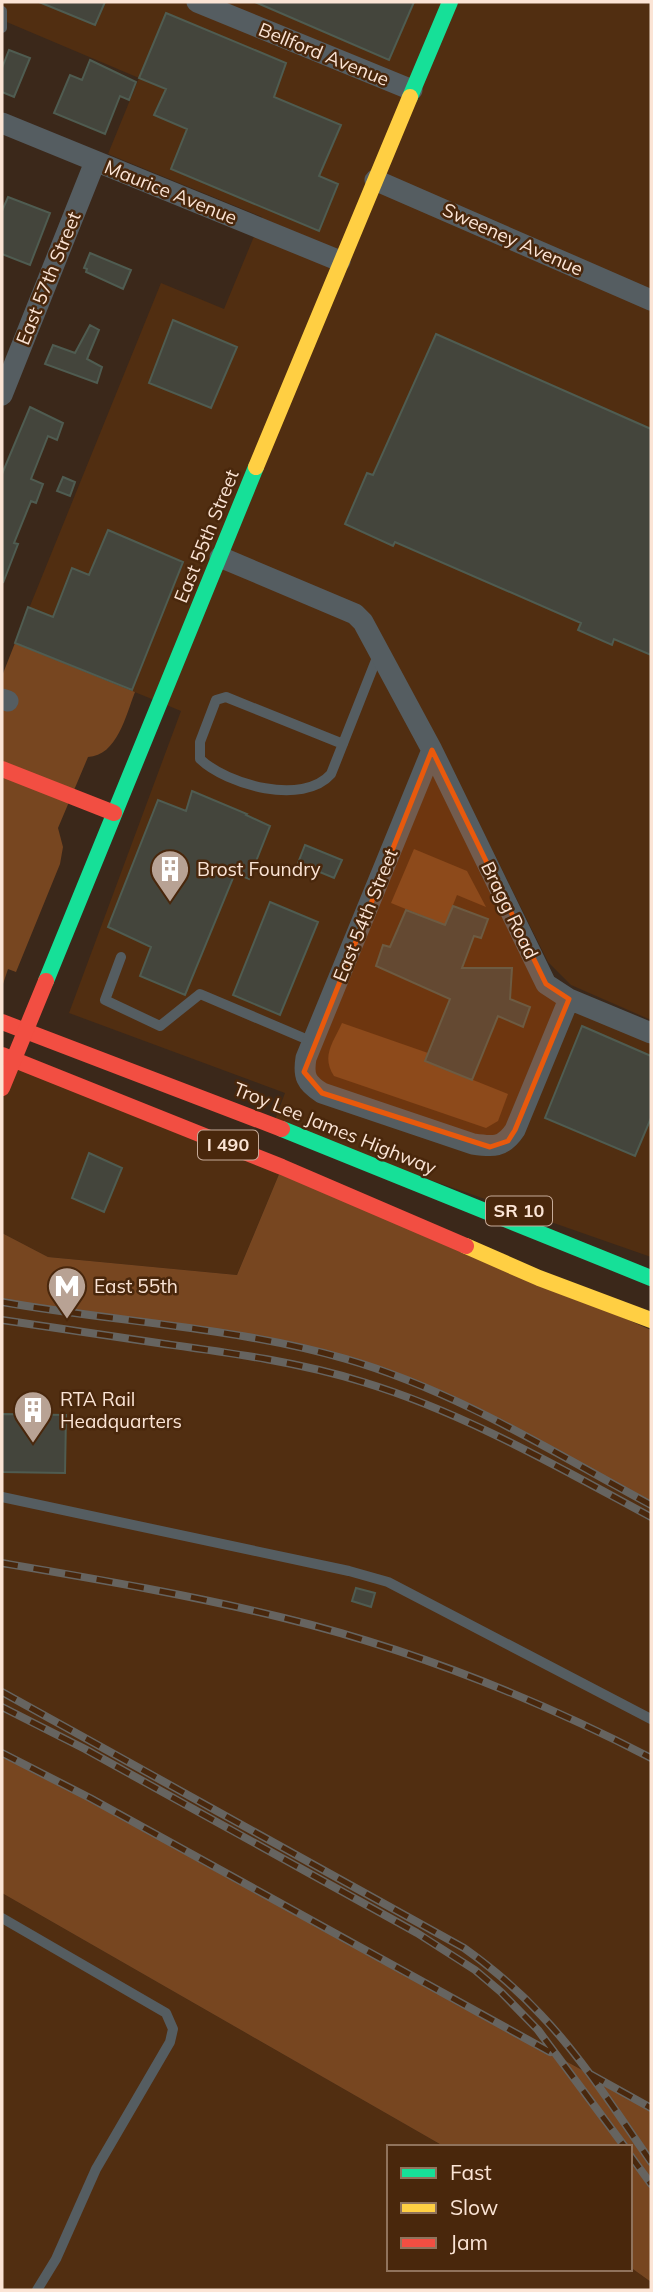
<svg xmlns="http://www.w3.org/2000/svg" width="653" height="2292" viewBox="0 0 653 2292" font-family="Mulish,sans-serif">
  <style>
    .built { fill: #512e11 }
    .green { fill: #774620 }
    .building { fill: #44453c; stroke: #4f5c51; stroke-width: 2 }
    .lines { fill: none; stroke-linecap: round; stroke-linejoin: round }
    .lane { stroke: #555d61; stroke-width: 10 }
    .street { stroke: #555d61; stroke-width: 21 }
    .fast { stroke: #16e098; stroke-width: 16 }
    .slow { stroke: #ffcf43; stroke-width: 16 }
    .jam { stroke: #f24e42; stroke-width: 16 }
    .rail-casing { stroke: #666460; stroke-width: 8 }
    .rail { stroke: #49270c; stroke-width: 5; stroke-dasharray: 16; stroke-linecap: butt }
    .jam-bridge { stroke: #f24e42; stroke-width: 16 }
    .marked { fill: #e8590c; fill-opacity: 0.2; stroke: #e8590c; stroke-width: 5; stroke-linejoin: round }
    .labels { text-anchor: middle; stroke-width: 5; stroke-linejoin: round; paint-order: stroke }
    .shield { fill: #49270c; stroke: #c6ab99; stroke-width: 2 }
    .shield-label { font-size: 18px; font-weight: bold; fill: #fbe4d5 }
    .street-label { font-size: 19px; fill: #fbe4d5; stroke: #49270c }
    .poi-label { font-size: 19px; fill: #fbe4d5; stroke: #49270c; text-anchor: start }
  </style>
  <rect width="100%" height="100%" fill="#3b281a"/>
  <path class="built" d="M2 2H651V1020L571 985 548 962 432 729 546 984 651 1033V1257L273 1125 285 1093 69 1013 181 711 15 643 161 283 224 309 262 217 108 154 139 78 2 20Z
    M12 1059 282 1167 237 1275 48 1257 2 1233V1086Z
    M2 1302 246 1338 345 1359 381 1370 435 1392 489 1418 651 1505V2108L90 1798 2 1753Z
    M2 1893 445 2147H389V2269H630V2267L651 2282V2290H2Z"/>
  <path class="green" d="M15 643 135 692C126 715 117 756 88 757L58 828 63 847 60 864 16 972 8 969 2 987V676Z
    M414 849 467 871 486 907 457 895 445 925 391 903Z
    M342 1023 428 1053 426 1061 508 1094 498 1121 486 1128 334 1076C321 1056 333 1043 342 1023Z
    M282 1167 651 1330V1505C563 1458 476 1405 381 1370 318 1347 251 1338 185 1329 124 1320 63 1312 2 1302V1233L48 1257 237 1275Z
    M2 1753 257 1891 651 2108V2282L630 2267V2147H445L2 1893Z"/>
  <path class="building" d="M39 2H105L95 25Z
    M255 2H414L389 60Z
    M166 13 286 63 274 97 341 125 319 176 338 184 319 231 171 169 187 129 154 115 166 89 139 78Z
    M9 50 30 58 14 97 2 92V68Z
    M90 60 136 82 129 100 120 96 105 134 54 113 70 75 82 80Z
    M8 197 50 213 30 265 2 254V211Z
    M90 253 131 270 123 289 86 272 87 269 84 268Z
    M173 320 237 347 211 408 149 383Z
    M90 325 99 330 87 359 102 367 97 383 45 364 53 345 75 353Z
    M436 334 651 429V655L614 639 612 645 578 630 581 623 395 542 393 546 345 524 367 473 373 475Z
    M30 407 63 423 57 440 48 436 31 479 43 484 36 503 31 501 14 543 18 544 3 583 2 474Z
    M63 477 75 482 70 496 57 491Z
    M108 530 183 562 132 690 15 643 28 607 53 617 72 568 89 575Z
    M192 791 247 814 246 815 270 826 249 879 235 873 185 995 140 976 151 947 108 927 158 800 186 811Z
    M305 845 342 860 334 878 298 863Z
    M270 902 318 922 280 1015 233 995Z
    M453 906 488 919 481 938 474 936 462 968H512L510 999 530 1007 523 1027 498 1016 472 1080 425 1061 450 999 376 966 383 945 390 947 406 910 445 925Z
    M582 1026 651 1056V1118L635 1156 545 1118Z
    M89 1153 122 1168 104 1212 72 1198Z
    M2 1414 66 1415 65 1473 2 1472Z
    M356 1588 375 1593 371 1607 352 1601Z"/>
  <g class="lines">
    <path class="lane" d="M2 11V28
      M343 744 226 697 216 700 200 742V759C227 785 303 806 331 774L378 655
      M121 957 105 1000 160 1026 200 994 313 1042
      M2 1497 349 1571 388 1582 651 1719
      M2 1918 166 2013 173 2029 170 2042 96 2169 56 2259 37 2290"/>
    <path class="street" d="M197 2 412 90
      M2 123 340 261
      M375 180 651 300
      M2 395 95 162
      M220 557 355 614 363 622 432 750 546 984 569 999 651 1033
      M2 699 8 701
      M432 750 306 1058C303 1076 306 1083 322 1093L473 1144C493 1147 503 1148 515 1130L569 999"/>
    <path class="fast" d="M410 97 450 2
      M46 981 256 467
      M282 1129 651 1278"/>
    <path class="slow" d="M256 467 410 97
      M466 1246 539 1278 651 1320"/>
    <path class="jam" d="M2 769 114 813
      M2 1022 282 1129
      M2 1055 282 1167 466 1246"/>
    <g class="rail-casing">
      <path id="rail" d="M2 1302C116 1322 235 1327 346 1359 454 1390 553 1452 651 1505
        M2 1320C56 1328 111 1336 165 1344 231 1353 299 1362 363 1382 465 1413 558 1467 651 1517
        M2 1563C96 1579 191 1595 284 1618 411 1649 535 1698 651 1758
        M2 1692 464 1948C492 1968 518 1990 541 2015 583 2059 617 2113 651 2162
        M2 1707 85 1749 417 1933 475 1970 501 1992 538 2030 625 2147
        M2 1753 90 1798 550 2052
        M590 2074 651 2108
        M630 2155 651 2184"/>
    </g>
    <use href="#rail" class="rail"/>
    <path class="jam-bridge" d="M2 1088 46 981"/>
  </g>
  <path class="marked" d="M432 750 546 984 569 999 515 1130 508 1141 490 1147 322 1093 304 1072Z"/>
  <defs>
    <g id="building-pin" transform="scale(2.0125)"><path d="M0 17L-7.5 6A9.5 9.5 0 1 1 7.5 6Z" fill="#b8a294" stroke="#49270c"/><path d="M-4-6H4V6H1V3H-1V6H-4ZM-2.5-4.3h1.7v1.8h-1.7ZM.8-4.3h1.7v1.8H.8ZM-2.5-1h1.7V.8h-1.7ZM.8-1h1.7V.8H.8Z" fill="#fff"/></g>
    <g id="metro-pin" transform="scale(2.0125)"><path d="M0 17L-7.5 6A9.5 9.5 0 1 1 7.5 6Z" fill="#b8a294" stroke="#49270c"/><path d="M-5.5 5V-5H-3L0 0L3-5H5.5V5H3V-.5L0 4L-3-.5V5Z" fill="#fff"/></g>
  </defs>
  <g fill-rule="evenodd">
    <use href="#building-pin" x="170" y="869"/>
    <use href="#metro-pin" x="67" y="1286"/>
    <use href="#building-pin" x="33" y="1410"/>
  </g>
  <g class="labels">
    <g class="shield">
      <rect x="198" y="1130.5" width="60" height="29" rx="5"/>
      <rect x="486" y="1196.5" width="66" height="29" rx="5"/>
    </g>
    <g class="shield-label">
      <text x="228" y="1151">I 490</text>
      <text x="519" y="1217">SR 10</text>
    </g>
    <g class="street-label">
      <text transform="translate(324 54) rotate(22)" y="7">Bellford Avenue</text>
      <text transform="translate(171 192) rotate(22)" y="7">Maurice Avenue</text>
      <text transform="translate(513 239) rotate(24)" y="7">Sweeney Avenue</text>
      <text transform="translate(48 278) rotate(-68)" y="7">East 57th Street</text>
      <text transform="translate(206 536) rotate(-68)" y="7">East 55th Street</text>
      <text transform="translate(510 910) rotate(64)" y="7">Bragg Road</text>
      <text transform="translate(365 915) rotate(-68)" y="7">East 54th Street</text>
      <text transform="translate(335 1128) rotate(22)" y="7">Troy Lee James Highway</text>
    </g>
    <g class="poi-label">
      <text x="197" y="876">Brost Foundry</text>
      <text x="94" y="1293">East 55th</text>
      <text x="60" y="1406">RTA Rail<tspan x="60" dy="22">Headquarters</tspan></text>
    </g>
  </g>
  <rect width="653" height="2292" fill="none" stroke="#fbe4d5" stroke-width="7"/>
  <rect x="387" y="2145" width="245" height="126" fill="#49270c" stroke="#90735c" stroke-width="2"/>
  <rect x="401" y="2168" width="35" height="10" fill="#16e098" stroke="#90735c" stroke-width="2"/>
  <text x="450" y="2180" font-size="21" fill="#fbe4d5">Fast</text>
  <rect x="401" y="2203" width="35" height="10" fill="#ffcf43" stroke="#90735c" stroke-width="2"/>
  <text x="450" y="2215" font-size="21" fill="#fbe4d5">Slow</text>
  <rect x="401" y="2238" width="35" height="10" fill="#f24e42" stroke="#90735c" stroke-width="2"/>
  <text x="450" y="2250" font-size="21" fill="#fbe4d5">Jam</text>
</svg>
